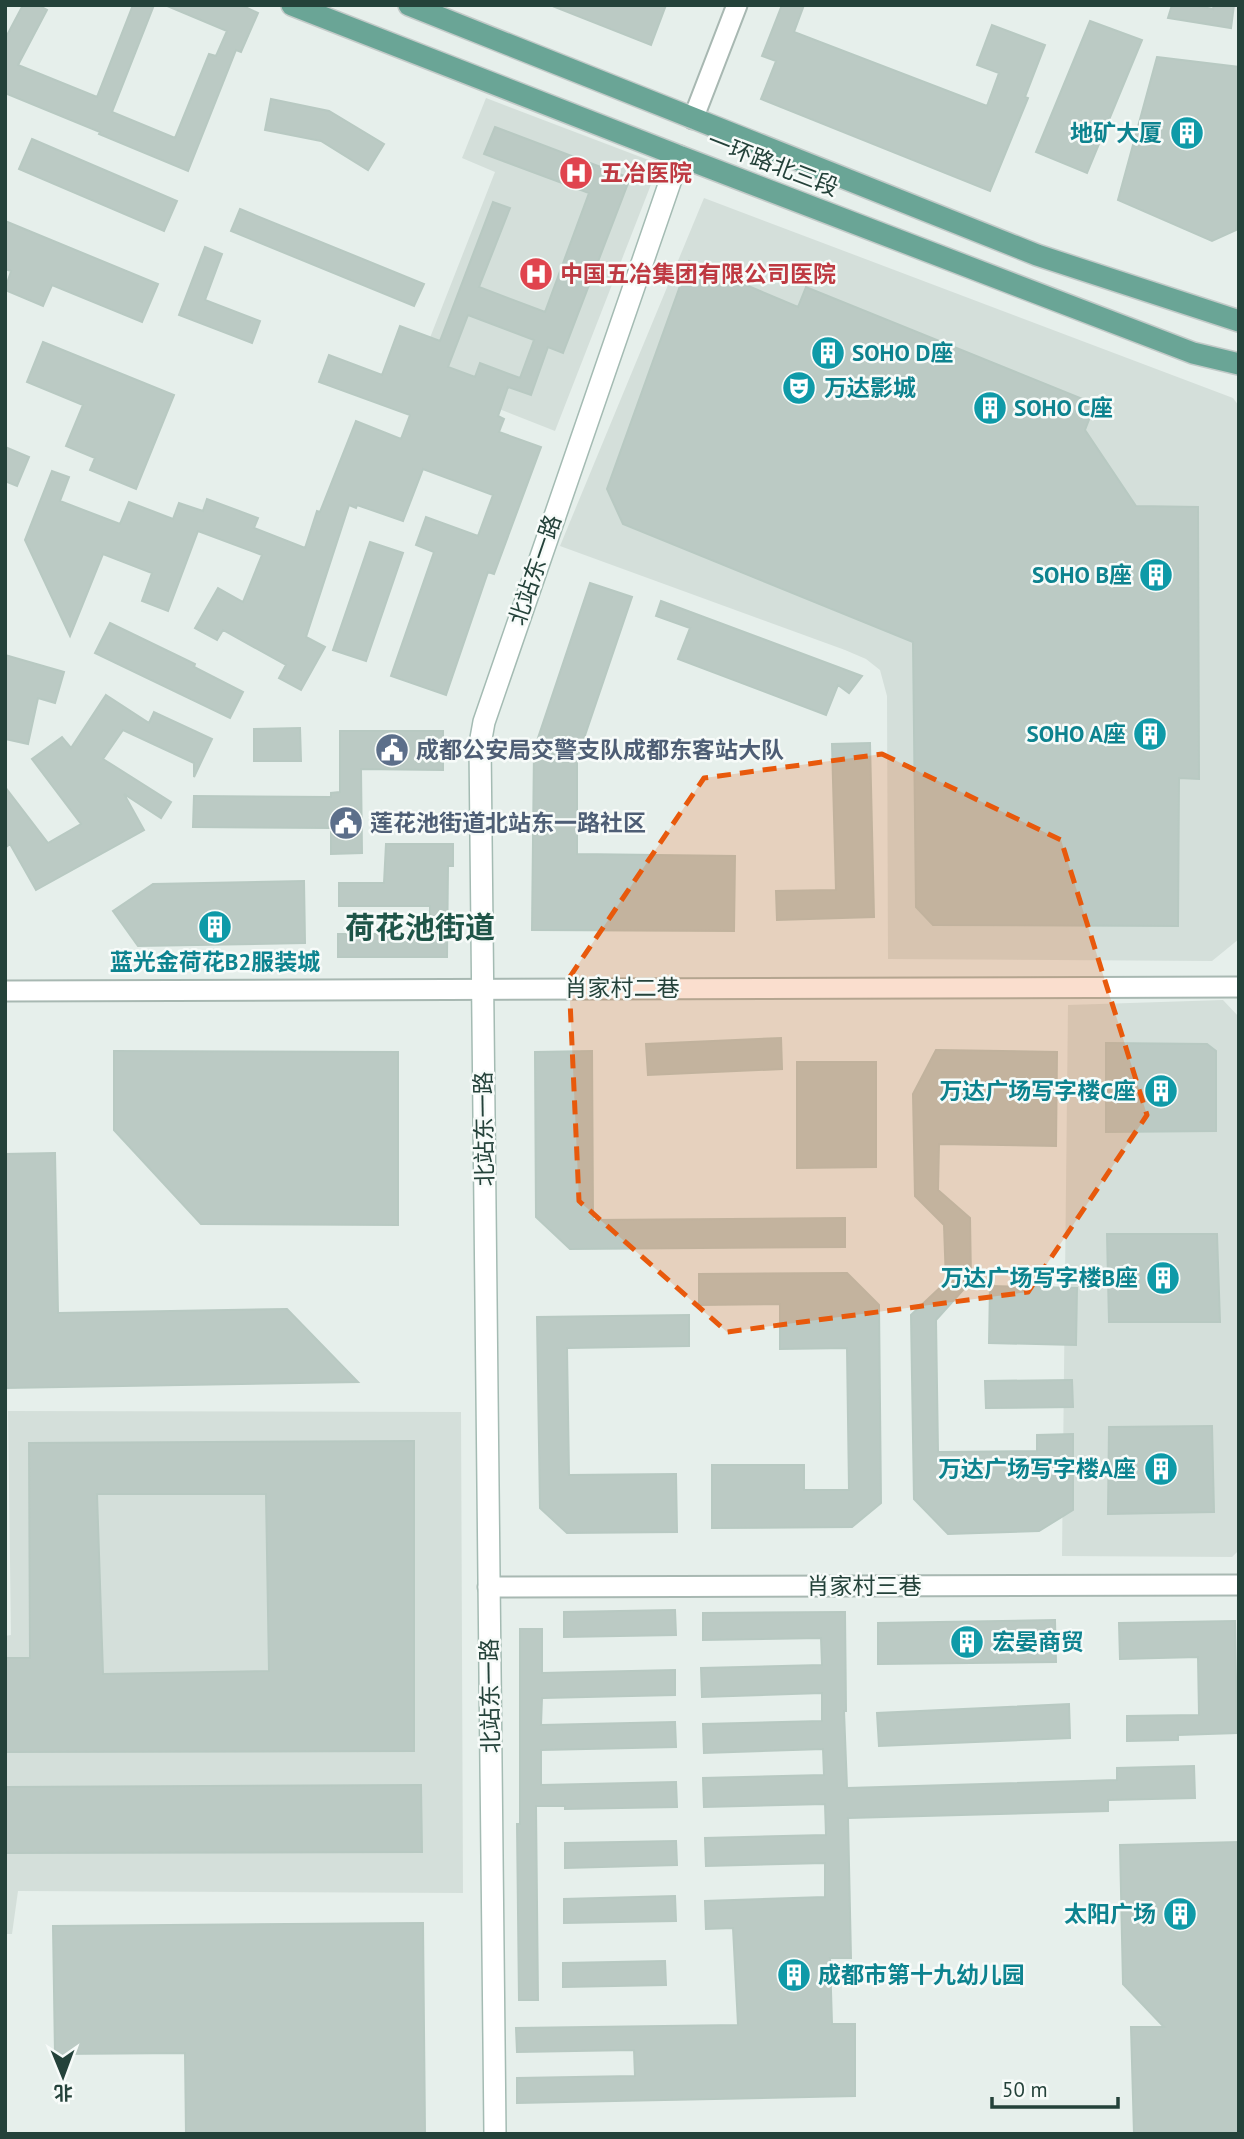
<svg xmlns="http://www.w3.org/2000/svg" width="1244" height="2139" viewBox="0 0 1244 2139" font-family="'PT Sans','Noto Sans SC',sans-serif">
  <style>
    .built { fill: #d4dfda }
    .building { fill: #bbcac4; stroke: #b8c9c2; stroke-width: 2; fill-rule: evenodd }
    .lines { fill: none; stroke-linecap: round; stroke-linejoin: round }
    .street-casing { stroke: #a8b8b2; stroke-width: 23 }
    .secondary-casing { stroke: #a4bbb3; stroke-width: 24 }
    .primary-casing { stroke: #c2cac8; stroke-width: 24 }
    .street { stroke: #fff; stroke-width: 19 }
    .secondary { stroke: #fff; stroke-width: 21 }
    .primary { stroke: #6aa596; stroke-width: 21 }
    .marked { fill: #e8590c; fill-opacity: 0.2; stroke: #e8590c; stroke-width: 5; stroke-dasharray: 14 9; stroke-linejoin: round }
    .labels { text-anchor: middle; stroke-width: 5; stroke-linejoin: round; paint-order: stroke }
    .culture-label { font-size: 23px; font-weight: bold; fill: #0d838f; stroke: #f7fbf9; text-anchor: end }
    .street-label { font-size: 23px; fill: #24423a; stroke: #f7fbf9 }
    .health-label { font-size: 23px; font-weight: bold; fill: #be3a42; stroke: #f7fbf9; text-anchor: start }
    .service-label { font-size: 23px; font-weight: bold; fill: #4e5e75; stroke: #f7fbf9; text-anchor: start }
    .district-label { font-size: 30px; font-weight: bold; fill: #1f5548; stroke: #f7fbf9 }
  </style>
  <rect width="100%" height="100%" fill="#e6efeb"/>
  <path class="built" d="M486 98 659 164 555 431 415 376 495 172 462 158Z
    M704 198 1233 398 1239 406V939L1212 961 888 959 887 696 880 670 866 659 845 650 560 546Z
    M1223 1000 1239 1017V1550L1232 1557 1062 1556 1068 1005Z
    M8 1411 461 1412 463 1893 18 1891 12 1934H5V1636L11 1635Z"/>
  <path class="building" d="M23 5H38L47 10 18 65 97 97 133 5H154L112 112 175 138 209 54 216 56 227 31 165 5H241L258 13 241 52 236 50 188 171 99 134 100 132 5 93V39Z
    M550 5H666L651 45Z
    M782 5H804L794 32 987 106 999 73 977 65 992 25 1045 45 1025 97 1028 98 990 191 761 99 776 61 762 56Z
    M1172 5H1192L1213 9 1214 5H1234L1231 28 1168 18Z
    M1090 21 1142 40 1087 173 1036 152Z
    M1157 57 1239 67V213L1236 230 1212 241 1118 200Z
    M271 99 329 111 384 144 368 170 321 141 265 130Z
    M495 127 630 178 563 353 548 347 531 395 508 387 498 416 504 419 499 432 541 447 494 574 488 572 446 695 391 676 434 552 416 545 426 517 478 536 493 495 423 469 403 521 357 505 356 508 349 505 306 637 325 647 301 690 279 678 286 665 223 630 217 640 195 628 218 588 243 602 262 555 198 531 168 611 142 601 152 573 103 554 70 636 25 540 52 471 69 477 60 501 120 524 129 502 173 519 179 503 203 511 207 499 258 518 254 528 305 548 317 511 320 512 356 421 401 439 410 415 319 382 329 355 382 375 400 326 440 341 493 202 510 208 479 287 545 312 589 193 484 154ZM468 315 534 340 520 378 480 363 475 377 448 367Z
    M32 139 177 201 164 231 19 169Z
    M240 209 424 284 414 306 231 231Z
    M5 221 158 284 142 322 52 285 43 306 5 290 11 271 5 269Z
    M205 247 222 254 205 300 260 321 252 343 179 315Z
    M689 261 798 307 806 287 1095 404 1085 430 1136 506 1198 507 1199 779 1179 778 1178 926 933 925 916 907 913 642 623 524 607 489Z
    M43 342 174 395 136 489 90 470 95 458 66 446 83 405 27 382Z
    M5 447 29 457 17 486 5 481Z
    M370 542 403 553 366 661 333 650Z
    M590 583 632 597 577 759V854L735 856 734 931 532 930 534 750Z
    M661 601 862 676 849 693 838 685 826 715 678 659 690 628 656 616Z
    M110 623 195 664 194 667 243 692 230 718 95 653Z
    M5 655 64 672 55 703 38 698 28 744 5 739Z
    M106 695 149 723 154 712 212 739 194 777V763L123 730 103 759 171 802 161 818 124 794 144 830 36 890 10 844 5 848V787L48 843 81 824 32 759 62 737 71 748Z
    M300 728 301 761H254V729Z
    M340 731H443V770L361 769 362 853 331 854V828L193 827 194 796 331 797V793L340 792Z
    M870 743 874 917 777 920 776 891 836 890 832 744Z
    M386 844H453V866H448L447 957H338V934H430V906H339V883H384Z
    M304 881 305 943 138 946 113 911 153 884Z
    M781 1038 782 1069 648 1075 646 1044Z
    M1106 1043 1207 1044 1216 1051V1131L1106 1132Z
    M936 1050 1057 1052 1056 1146 939 1144 938 1190 970 1218 971 1281 936 1320 938 1452 1037 1451V1435L1073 1434V1510L1039 1531 948 1534 914 1499 911 1315 946 1282 944 1225 915 1196 913 1094Z
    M114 1051 398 1052V1225L201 1224 114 1130Z
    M592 1051 593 1220 845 1218V1247L570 1249 536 1217 535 1052Z
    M797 1062H876V1167L797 1168Z
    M55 1153 58 1313 287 1309 358 1382 5 1388V1154Z
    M1107 1234H1217L1220 1322H1109Z
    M847 1273 879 1305 881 1503 852 1527 712 1528V1465H804V1490H849L847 1348 780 1349V1304L699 1305V1274Z
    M990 1286 1077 1288 1076 1345 989 1343Z
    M689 1315V1346L567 1348 569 1475 676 1474 677 1532 567 1533 540 1508 537 1317Z
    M1072 1380 1073 1407 986 1408 985 1381Z
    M1212 1426 1214 1512 1108 1514 1109 1427Z
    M414 1441V1751L5 1752V1658H30L29 1443ZM97 1494H266L269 1671 103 1674Z
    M675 1610 676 1635 564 1637V1612Z
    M845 1612 846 1711H844L847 1788 1117 1780V1768L1194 1766 1195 1798 1108 1800V1811L848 1818 851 1958H830L832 2024H855V2096L517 2103V2078L635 2076 634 2050 517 2052 516 2028 738 2025 733 1928 706 1929 705 1901 825 1897V1863L706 1866 705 1838 826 1835 825 1804 704 1807 703 1778 824 1775 823 1749 704 1753 703 1724 822 1721V1693L702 1697 701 1668 822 1665 821 1638 703 1640V1613Z
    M1055 1620 1056 1662 878 1664V1623Z
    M1235 1621 1237 1733 1178 1735V1740L1127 1741V1716L1199 1715 1198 1657 1120 1659 1119 1623Z
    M520 1629H542V1673L675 1670V1695L542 1698 541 1725 675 1722 676 1747 541 1750V1785L676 1782 677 1807 565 1809V1806H536L538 2000H519L517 1824H520Z
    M1069 1704 1070 1738 879 1746 877 1713Z
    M421 1785 422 1852 5 1853V1787Z
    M676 1841 677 1865 565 1868V1843Z
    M1239 1842V2134H1134L1131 2027H1164L1123 1984 1120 1845Z
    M675 1896 676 1921 564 1923V1899Z
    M423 1923 425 2134H186L185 2053 55 2054 53 1926Z
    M665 1961 666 1985 563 1987V1963Z"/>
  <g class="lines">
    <g class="street-casing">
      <path id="street" d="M693 119 737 5
        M5 991 1239 987
        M488 1587 1239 1585"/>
    </g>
    <g class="secondary-casing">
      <path id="secondary" d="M495 2134 480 744 484 722 679 156"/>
    </g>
    <g class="primary-casing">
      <path id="primary" d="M292 5 679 156 1193 353 1239 364
        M409 5 1037 255 1239 321"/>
    </g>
    <use href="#street" class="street"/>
    <use href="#secondary" class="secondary"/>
    <use href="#primary" class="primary"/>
  </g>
  <path class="marked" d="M882 754 1061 840 1147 1115 1028 1292 727 1332 579 1201 569 978 704 778Z"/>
  <defs>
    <g id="building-disc" transform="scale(1.75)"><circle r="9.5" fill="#0f9aa8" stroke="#f7fbf9"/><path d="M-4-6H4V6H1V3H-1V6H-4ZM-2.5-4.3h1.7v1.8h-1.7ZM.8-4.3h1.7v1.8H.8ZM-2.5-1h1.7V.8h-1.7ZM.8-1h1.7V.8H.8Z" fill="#fff"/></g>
    <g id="hospital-disc" transform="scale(1.75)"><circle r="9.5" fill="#e0444e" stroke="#f7fbf9"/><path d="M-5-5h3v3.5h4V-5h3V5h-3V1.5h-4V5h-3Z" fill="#fff"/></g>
    <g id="theatre-disc" transform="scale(1.75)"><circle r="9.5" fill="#0f9aa8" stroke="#f7fbf9"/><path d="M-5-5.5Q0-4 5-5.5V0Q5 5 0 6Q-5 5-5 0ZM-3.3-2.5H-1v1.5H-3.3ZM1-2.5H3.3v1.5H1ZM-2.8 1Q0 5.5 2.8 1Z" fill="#fff"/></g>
    <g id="civic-disc" transform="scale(1.75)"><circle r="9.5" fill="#5c6f8a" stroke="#f7fbf9"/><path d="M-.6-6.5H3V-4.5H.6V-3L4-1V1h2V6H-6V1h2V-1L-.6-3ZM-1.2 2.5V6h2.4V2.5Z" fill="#fff"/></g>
  </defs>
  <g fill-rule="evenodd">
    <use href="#building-disc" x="1187" y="133"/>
    <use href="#hospital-disc" x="576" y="173"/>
    <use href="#hospital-disc" x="536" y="274"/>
    <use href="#building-disc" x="828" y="353"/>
    <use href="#theatre-disc" x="799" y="388"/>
    <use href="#building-disc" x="990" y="408"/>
    <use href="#building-disc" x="1156" y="575"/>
    <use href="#building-disc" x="1150" y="734"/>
    <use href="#civic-disc" x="392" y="750"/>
    <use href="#civic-disc" x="346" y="823"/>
    <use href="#building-disc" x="215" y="927"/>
    <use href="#building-disc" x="1161" y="1091"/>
    <use href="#building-disc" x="1163" y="1278"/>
    <use href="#building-disc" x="1161" y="1469"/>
    <use href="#building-disc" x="967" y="1642"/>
    <use href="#building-disc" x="1180" y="1914"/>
    <use href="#building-disc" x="794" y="1975"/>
  </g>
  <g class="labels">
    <g class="culture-label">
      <text x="1162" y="141">地矿大厦</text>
      <text x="852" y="361" text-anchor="start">SOHO D座</text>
      <text x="824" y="396" text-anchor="start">万达影城</text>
      <text x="1014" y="416" text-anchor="start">SOHO C座</text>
      <text x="1132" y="583">SOHO B座</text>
      <text x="1126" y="742">SOHO A座</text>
      <text x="215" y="970" text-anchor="middle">蓝光金荷花B2服装城</text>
      <text x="1136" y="1099">万达广场写字楼C座</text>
      <text x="1138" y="1286">万达广场写字楼B座</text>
      <text x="1136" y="1477">万达广场写字楼A座</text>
      <text x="992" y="1650" text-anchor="start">宏晏商贸</text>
      <text x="1156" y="1922">太阳广场</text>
      <text x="818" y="1983" text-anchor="start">成都市第十九幼儿园</text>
    </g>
    <g class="street-label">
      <text transform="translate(773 164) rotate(21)" y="8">一环路北三段</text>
      <text transform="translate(535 570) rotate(-71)" y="8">北站东一路</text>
      <text x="622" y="996">肖家村二巷</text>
      <text transform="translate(484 1129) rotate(-91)" y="8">北站东一路</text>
      <text x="864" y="1594">肖家村三巷</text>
      <text transform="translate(490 1696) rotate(-91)" y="8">北站东一路</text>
    </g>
    <g class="health-label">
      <text x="600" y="181">五冶医院</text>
      <text x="560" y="282">中国五冶集团有限公司医院</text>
    </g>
    <g class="service-label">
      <text x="416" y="758">成都公安局交警支队成都东客站大队</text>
      <text x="370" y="831">莲花池街道北站东一路社区</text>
    </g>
    <g class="district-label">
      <text x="420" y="938">荷花池街道</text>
    </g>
  </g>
  <rect width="1244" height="2139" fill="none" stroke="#24423a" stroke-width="14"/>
  <g transform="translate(63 2076) rotate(179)" stroke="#f7fbf9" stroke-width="5" paint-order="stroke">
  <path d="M0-5L12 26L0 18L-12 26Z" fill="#24423a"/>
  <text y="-10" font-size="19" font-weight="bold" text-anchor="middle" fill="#24423a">北</text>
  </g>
  <path d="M992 2097v10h126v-10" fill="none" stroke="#24423a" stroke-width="3.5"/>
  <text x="1002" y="2097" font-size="21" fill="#24423a" stroke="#f7fbf9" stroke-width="5" paint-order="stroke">50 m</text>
</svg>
